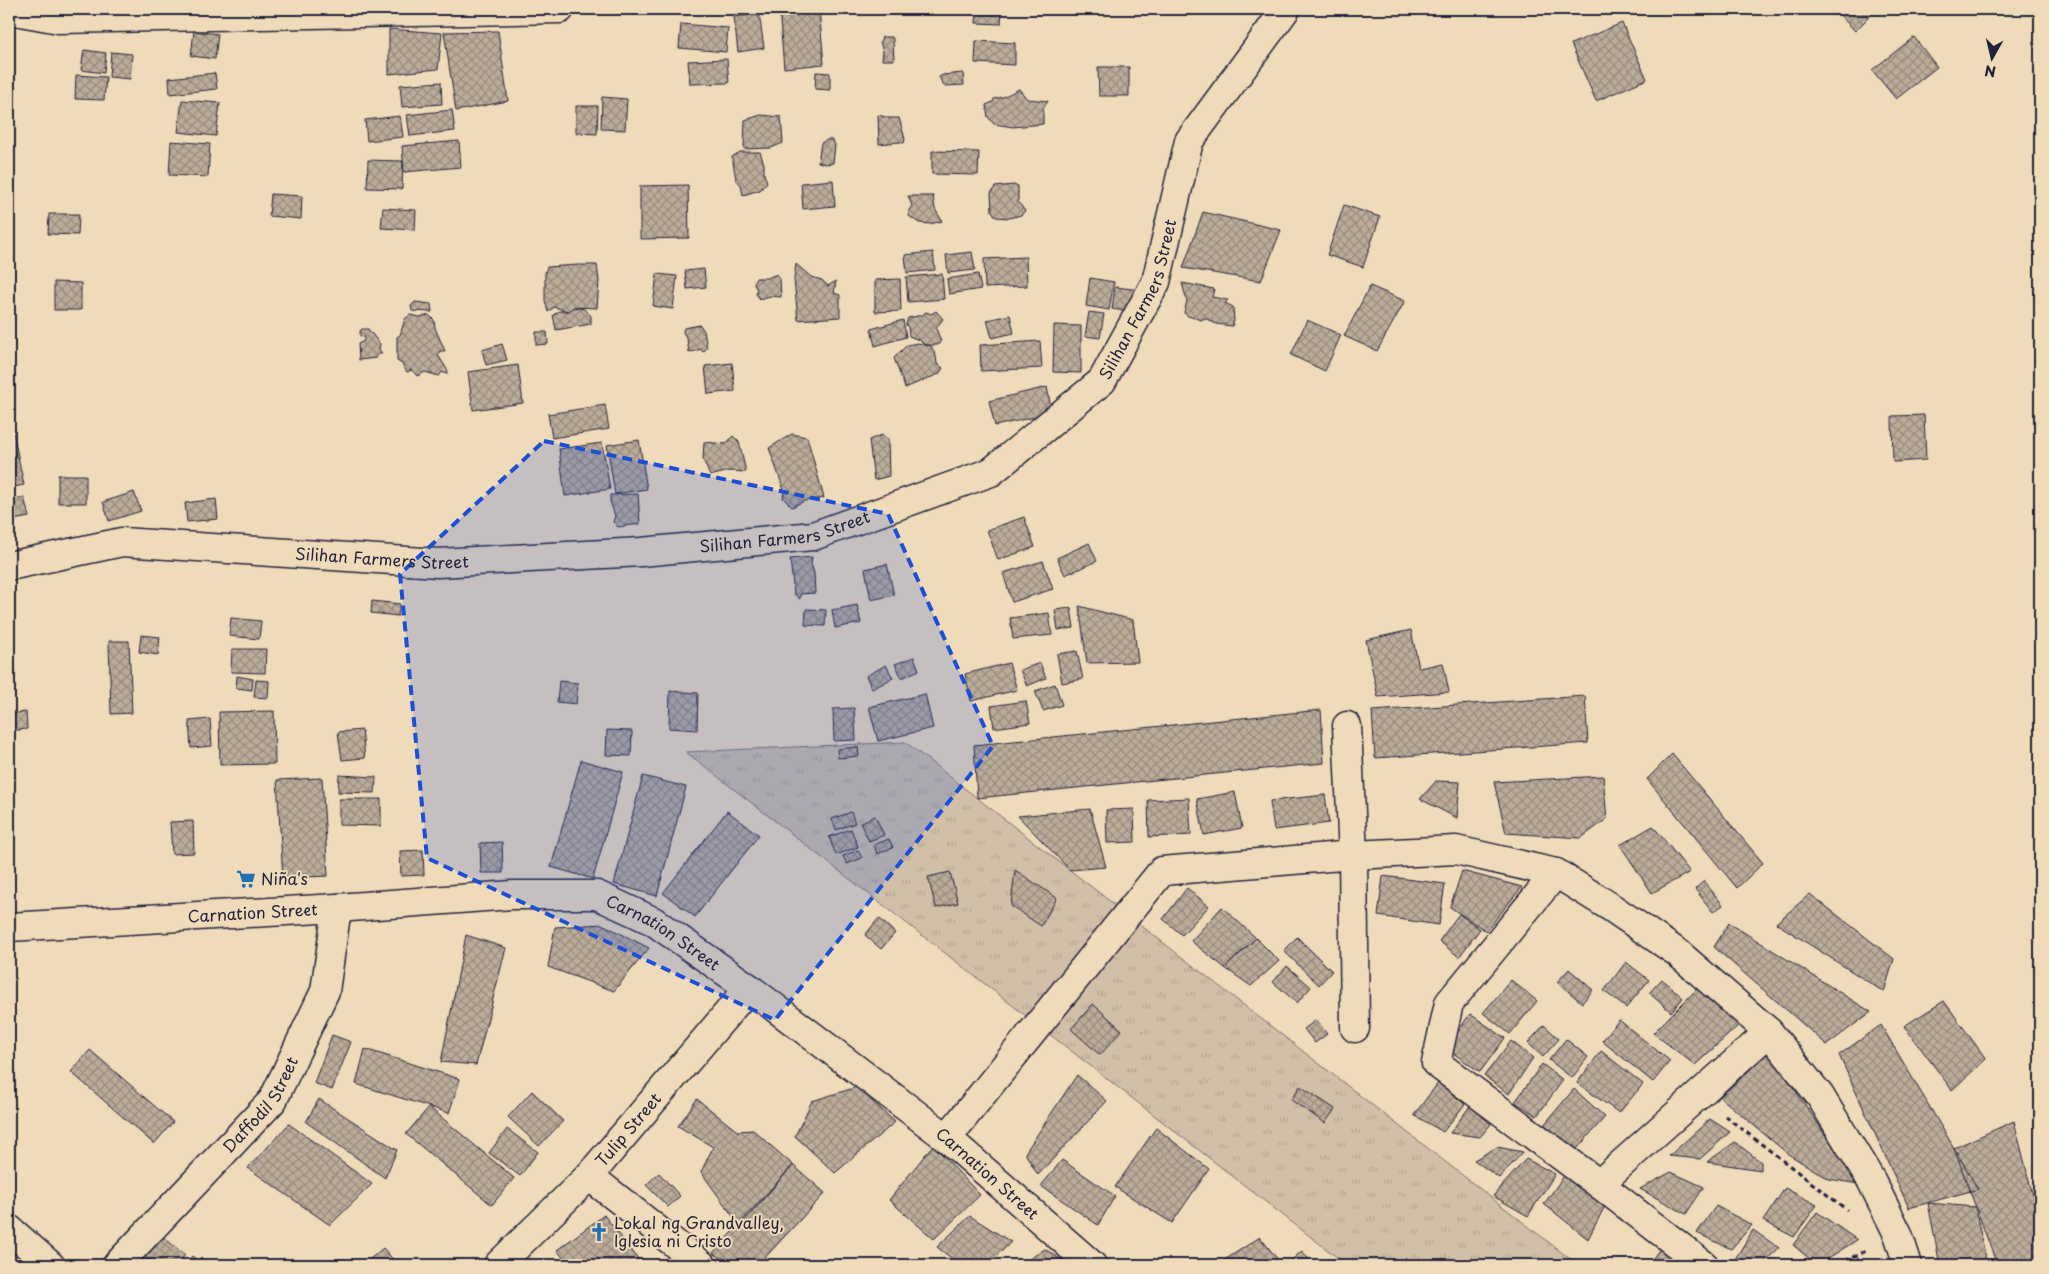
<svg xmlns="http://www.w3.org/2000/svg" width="2049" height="1274" viewBox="0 0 2049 1274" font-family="'Playpen Sans',sans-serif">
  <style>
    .grass { fill: url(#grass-tufts); stroke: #7a7171 }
    .building { fill: url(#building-cross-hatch); stroke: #22223b }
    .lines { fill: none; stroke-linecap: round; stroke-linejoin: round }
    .street-casing { stroke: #22223b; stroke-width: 31 }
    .path { stroke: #22223b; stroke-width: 3; stroke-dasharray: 5 4; stroke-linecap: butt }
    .street { stroke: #efdbb9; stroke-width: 28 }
    .marked { fill: #1d4ed8; fill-opacity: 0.2; stroke: #1d4ed8; stroke-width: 4; stroke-dasharray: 10 6; stroke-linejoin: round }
    .labels { text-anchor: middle; stroke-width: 4; stroke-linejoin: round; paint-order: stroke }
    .street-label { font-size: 16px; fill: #22223b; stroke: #efdbb9 }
    .poi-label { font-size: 16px; fill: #22223b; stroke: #efdbb9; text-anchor: start }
  </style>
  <defs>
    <pattern id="grass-tufts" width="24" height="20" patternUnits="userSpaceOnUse" patternTransform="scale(1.25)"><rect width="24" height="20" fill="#d1c0a7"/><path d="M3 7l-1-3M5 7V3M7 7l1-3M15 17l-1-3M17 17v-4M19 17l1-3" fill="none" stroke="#b3a591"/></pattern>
    <pattern id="building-cross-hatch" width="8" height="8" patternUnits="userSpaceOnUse" patternTransform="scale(1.25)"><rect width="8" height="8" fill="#bcad9a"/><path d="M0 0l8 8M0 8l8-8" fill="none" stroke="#988c7f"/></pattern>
  </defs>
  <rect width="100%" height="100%" fill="#efdbb9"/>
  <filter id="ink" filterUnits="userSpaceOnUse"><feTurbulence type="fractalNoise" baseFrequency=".02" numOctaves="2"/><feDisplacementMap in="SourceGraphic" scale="10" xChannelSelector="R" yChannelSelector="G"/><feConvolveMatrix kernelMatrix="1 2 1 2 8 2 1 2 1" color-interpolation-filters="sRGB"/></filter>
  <g filter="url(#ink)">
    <path class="grass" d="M905 742 1578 1265H1347L686 752Z"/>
    <path class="building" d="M779 9H819L824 64 784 68Z
      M977 9H1002L1001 24 976 23Z
      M1834 9H1877L1855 31Z
      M759 13 764 48 738 52 734 17Z
      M1622 23 1647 79 1596 101 1571 44Z
      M681 24 728 28 726 52 679 48Z
      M389 29 442 33 438 69 389 74Z
      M194 31 218 34 215 59 191 56Z
      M498 31 508 101 456 111 444 32Z
      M882 37H892L893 39 894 60H882L883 51 880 42Z
      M1914 37 1937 67 1896 99 1872 70Z
      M976 41 1015 43V65L975 63Z
      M84 50 106 53 104 73 81 70Z
      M111 52 132 54 130 79 109 77Z
      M727 59 729 83 690 84 688 61Z
      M1098 67H1129V96H1099Z
      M816 72 830 73V90L815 89Z
      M215 73 217 89 170 94 169 78Z
      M963 73 964 85 944 86 939 77 943 75Z
      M76 75 106 77 104 100 75 99Z
      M441 82 442 104 402 107 400 85Z
      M1019 89 1027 99 1048 101 1043 109V124L1013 127 994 124 988 117 986 105 993 102 994 99 1003 97Z
      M602 97 627 99 625 130 601 129Z
      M182 100 220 103 216 136 178 132Z
      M576 106H598L597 134 576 133Z
      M452 110 455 131 410 136 407 115Z
      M761 115 781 117 783 143 771 148 744 149 745 120Z
      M878 115 889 118H899L905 139 904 143 899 142 879 144Z
      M400 116 403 137 367 141 365 120Z
      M829 139 833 141 835 145 833 163 825 164 818 162 821 143Z
      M171 141 210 144 208 177 169 175Z
      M459 141 461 167 404 172 402 146Z
      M932 151 979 152 978 175 932 174Z
      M740 152H760L764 164V174L767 182 760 190 743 195 741 185 736 179 732 157Z
      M368 160 403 161 402 189 367 188Z
      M833 180 835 206 803 209 801 183Z
      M688 185 689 238 640 239V186Z
      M1013 185 1018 186V202L1025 211 1021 215 1009 218 996 217 992 211 991 193 995 187Z
      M271 194 302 196 301 219 269 216Z
      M908 196H933L935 209 942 221 930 224 919 223 909 216V210L912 206Z
      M1344 205 1380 217 1363 267 1327 255Z
      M383 208 416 210 415 230 381 228Z
      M1203 212 1281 230 1261 281 1183 268Z
      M49 214H79L78 235 48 234Z
      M933 252 935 270 907 273 905 255Z
      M972 252 975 270 948 273 946 255Z
      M1026 257 1027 286 985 288 984 259Z
      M796 264 811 277 822 280 828 286 836 281 834 293 840 295V317L798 320 794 279Z
      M578 265H597L599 281 597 308 575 307 568 311 554 307 548 312 545 300V273L547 267Z
      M704 269 706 287 687 289 685 271Z
      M657 274 677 276 673 309 653 306Z
      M777 274 780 279 781 297 770 296 760 299 756 294 757 290 754 284 756 278H767Z
      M942 274 944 299 908 302 906 277Z
      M978 274 981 289 949 294 947 279Z
      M1090 278 1114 282 1109 310 1086 306Z
      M900 279 901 311 875 312V280Z
      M54 282 81 283V310H54Z
      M1182 283 1214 289 1212 297 1228 300 1225 303 1233 307 1234 321 1232 326 1216 324 1205 318 1201 320 1188 316 1184 313 1187 301Z
      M1370 286 1405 301 1377 351 1344 336Z
      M1115 287 1141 290 1138 313 1112 309Z
      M415 302 431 304 432 312 412 311 411 306Z
      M575 307 584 309 591 316V324L556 330 553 315 559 311H568Z
      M936 311 943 319 936 328 941 342 938 345H925L919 340 909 336 908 327 906 325 908 318 922 315 926 312 931 314Z
      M1089 312 1104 314 1100 338 1085 336Z
      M410 315 419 317 429 315 434 320 435 328 445 351H440L438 355 448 371 447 374 442 372 439 376 425 372 417 376 412 370 407 372 402 364 397 361V337L400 335 405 319Z
      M1010 315 1014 333 992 338 987 320Z
      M903 320 906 337 875 346 871 329Z
      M1307 320 1341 335 1325 371 1291 355Z
      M700 325 704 331 707 348 703 352 700 349 696 351 689 352 687 339 683 332 684 328Z
      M1054 325 1081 326V373L1053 372Z
      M362 329H368L380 344 379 349 382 354H378L376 358 359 360 358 344 364 341V337L360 336V331Z
      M536 332H547L548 344 536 345Z
      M1040 341 1042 368 981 371 980 345Z
      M917 343 931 346 936 356 937 364 943 368 939 374 905 388 894 358 907 345Z
      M502 344 507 360 486 365 482 350Z
      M732 363 735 391 708 394 705 366Z
      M518 365 523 403 473 410 468 372Z
      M1047 387 1052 413 995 426 989 401Z
      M605 405 609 429 552 438 548 414Z
      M9 413 24 485 9 488Z
      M1924 415 1926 460 1893 462 1892 416Z
      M792 434 807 437 824 498 804 501 792 507 783 498 784 490 769 448Z
      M882 435 888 439 889 476 874 480 869 440Z
      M733 436 739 442 746 472 729 471 710 476 703 459 704 442 726 444Z
      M639 440 647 489 615 494 607 445Z
      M602 443 610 489 565 496 559 449Z
      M58 475H86V503H58Z
      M134 492 141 511 109 521 103 502Z
      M633 494H638L640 524 618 527 613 522 615 516 610 501V495Z
      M24 497 29 517 9 521V500Z
      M216 499 218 519 187 522 185 503Z
      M1024 517 1035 547 998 560 987 530Z
      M1089 543 1097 561 1065 575 1057 558Z
      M812 557 811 564 814 573 815 593 800 594V599L794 594 790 559Z
      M1043 561 1053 589 1012 602 1003 573Z
      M887 564 894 595 871 600 865 569Z
      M372 601 400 604 398 616 371 613Z
      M857 605 861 623 835 628 832 610Z
      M1079 606 1133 620 1138 662 1087 663Z
      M1071 608 1074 628 1058 630 1055 610Z
      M806 609 826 610 825 626 805 625Z
      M1049 613 1052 635 1013 639 1010 618Z
      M231 618 261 621 259 639 229 636Z
      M1411 630 1419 668 1443 663 1449 692 1378 697 1366 640Z
      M141 635 160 637 158 655 139 652Z
      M109 641H129L132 713 111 714Z
      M232 649H266L265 673 231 672Z
      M1077 651 1083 679 1062 683 1057 654Z
      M914 657 919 670 902 678 895 664Z
      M1009 663 1017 690 971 701 965 674Z
      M1040 663 1046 678 1027 686 1020 670Z
      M886 665 893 678 872 689 866 676Z
      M237 676 253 679 252 690 236 688Z
      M256 680 269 681 268 698 254 697Z
      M559 681 578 683 576 704 557 702Z
      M1055 684 1062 705 1043 711 1035 691Z
      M670 691 698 693 697 730 669 728Z
      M925 694 933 728 878 741 869 707Z
      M1585 696 1588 743 1375 758 1372 711Z
      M1026 701 1030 723 994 728 991 706Z
      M854 708 856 740 834 741 833 709Z
      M1321 710 1324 763 977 798 974 745Z
      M274 711 275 764 220 765 219 712Z
      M26 712 27 729 9 731V714Z
      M210 719 212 746 191 748 189 721Z
      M362 730 365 758 342 760 338 732Z
      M607 730 632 731 631 756 606 755Z
      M858 747 859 756 838 758 837 749Z
      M1672 754 1763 863 1737 888 1647 779Z
      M581 760 623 772 593 879 551 867Z
      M339 775 376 777 375 793 338 792Z
      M643 776 686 787 657 896 614 884Z
      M1603 776 1607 819 1581 838 1506 833 1494 782Z
      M322 778 328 876 283 878 277 780Z
      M1436 781 1460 782 1457 818 1420 799Z
      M1235 792 1242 828 1204 835 1197 799Z
      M1325 795 1329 823 1274 830 1270 801Z
      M1189 798 1191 835 1149 837 1148 800Z
      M339 799H381V826L339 825Z
      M1090 809 1106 867 1070 870 1018 816Z
      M1134 809 1135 842 1107 843 1106 810Z
      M727 811 759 835 695 917 663 893Z
      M851 812 855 823 836 830 832 819Z
      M875 816 884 835 869 841 860 823Z
      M193 821 194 853 172 854 170 822Z
      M1653 826 1690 872 1652 893 1620 845Z
      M851 829 858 847 836 855 829 837Z
      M889 839 893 848 877 854 874 845Z
      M502 842 503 873H481L480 843Z
      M423 850 424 875 401 876 400 851Z
      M858 850 862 858 847 864 843 856Z
      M1015 870 1057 898 1041 926 1011 906Z
      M1462 871 1522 887 1486 931 1450 907Z
      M950 872 958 903 936 908 928 877Z
      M1383 876 1445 884 1439 925 1378 916Z
      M1704 881 1723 905 1713 912 1695 889Z
      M1187 888 1209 906 1182 935 1163 919Z
      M1810 894 1894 959 1884 992 1776 923Z
      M1222 907 1256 938 1225 968 1191 941Z
      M1459 914 1480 929 1459 957 1439 941Z
      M879 918 895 933 881 949 865 935Z
      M1729 923 1871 1012 1827 1045 1714 947Z
      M602 924 649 948 614 991 548 967 555 927Z
      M466 935 506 948 476 1065 441 1062Z
      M1297 937 1332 971 1319 985 1284 951Z
      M1256 938 1279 961 1251 986 1225 968Z
      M1626 962 1649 980 1626 1008 1604 991Z
      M1287 966 1311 987 1297 1003 1273 982Z
      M1569 969 1593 990 1582 1003 1557 982Z
      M1662 979 1683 998 1671 1012 1649 993Z
      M1511 980 1537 1001 1510 1034 1483 1013Z
      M1698 988 1739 1025 1695 1065 1653 1033Z
      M1944 1001 1986 1059 1952 1090 1904 1026Z
      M1093 1004 1122 1030 1100 1055 1071 1029Z
      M1470 1014 1505 1038 1480 1072 1446 1048Z
      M1316 1020 1327 1034 1315 1043 1304 1029Z
      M1619 1020 1670 1061 1653 1082 1602 1041Z
      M1544 1025 1559 1039 1543 1057 1528 1043Z
      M1881 1025 1954 1148 1978 1189 1909 1208 1839 1055Z
      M332 1035 351 1042 332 1090 314 1083Z
      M1566 1039 1588 1057 1572 1078 1549 1060Z
      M1511 1041 1533 1058 1509 1094 1484 1076Z
      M365 1049 460 1079 449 1113 356 1084Z
      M90 1050 173 1122 154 1144 71 1072Z
      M1601 1051 1643 1084 1619 1113 1577 1083Z
      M1769 1052 1859 1184 1829 1179 1788 1154 1720 1097Z
      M1542 1064 1563 1080 1537 1116 1515 1102Z
      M1077 1075 1107 1101 1038 1175 1025 1153Z
      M1438 1083 1465 1104 1443 1132 1414 1115Z
      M1300 1086 1335 1109 1325 1123 1291 1100Z
      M857 1087 895 1122 835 1173 795 1136 812 1101Z
      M1574 1089 1605 1117 1576 1150 1543 1126Z
      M532 1091 563 1121 539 1146 508 1117Z
      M319 1099 397 1150 385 1178 306 1122Z
      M697 1099 737 1131 753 1130 793 1165 740 1226 701 1172 713 1147 678 1126Z
      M1470 1106 1491 1124 1480 1137 1450 1133Z
      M429 1107 514 1178 492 1205 406 1134Z
      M1710 1119 1730 1132 1700 1159 1669 1156Z
      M2014 1121 2040 1223V1265H1997L1954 1148Z
      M289 1124 372 1184 330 1225 248 1168Z
      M1156 1128 1209 1169 1172 1223 1115 1187Z
      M507 1129 538 1152 520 1176 489 1153Z
      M1735 1142 1761 1162V1170L1707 1162Z
      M933 1145 980 1195 934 1239 889 1200Z
      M1497 1147 1523 1152 1499 1178 1474 1160Z
      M1526 1159 1555 1174 1528 1216 1493 1196Z
      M1062 1160 1115 1196 1098 1225 1041 1186Z
      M793 1165 825 1193 758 1265H732L713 1253Z
      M1671 1172 1704 1187 1686 1214 1640 1189Z
      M659 1173 680 1196 668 1207 646 1185Z
      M1566 1173 1609 1198 1588 1239 1544 1204Z
      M1785 1188 1817 1205 1794 1237 1763 1221Z
      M1928 1203 1975 1207 1987 1265H1940Z
      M1716 1206 1752 1225 1731 1249 1697 1233Z
      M1817 1212 1857 1240 1817 1265 1793 1245Z
      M604 1215 643 1265H569L557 1250Z
      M970 1216 1011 1242 988 1265H960L937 1247Z
      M1753 1230 1779 1248 1761 1265H1746L1735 1259Z
      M162 1236 185 1255 177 1265H138Z
      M1260 1237 1282 1265H1217Z
      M1661 1247 1677 1265H1648Z
      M383 1248 398 1265H363Z
      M1045 1249 1069 1265H1020Z
      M1302 1251 1314 1265H1286Z
      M192 1256 203 1265H183Z"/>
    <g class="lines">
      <g class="street-casing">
        <g id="street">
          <path d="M9 10 59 19 560 9"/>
          <path id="s1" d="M9 566 122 542 438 563 641 552 813 536 991 472 1102 381 1156 282 1189 141 1286 9"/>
          <path d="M1347 726 1353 855 1355 1028"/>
          <path d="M1556 873 1449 1003 1436 1063 1599 1184 1704 1265"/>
          <path id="s2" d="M9 927 337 908 512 895H597L653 921 749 988 947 1138 1092 1265"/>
          <path d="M947 1138 1162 871 1353 855 1456 850 1556 873 1609 906 1678 953 1769 1032 1820 1096 1871 1180 1898 1234 1908 1265"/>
          <path d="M589 1176 702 1265"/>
          <path d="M1599 1184 1769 1032"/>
          <path d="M9 1229 50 1265"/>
          <path id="s3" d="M117 1265 273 1100 325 991 337 908"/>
          <path id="s4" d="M498 1265 589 1176 749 988"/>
        </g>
      </g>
      <path class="path" d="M1725 1116 1847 1210
        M1837 1265 1869 1249"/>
      <use href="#street" class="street"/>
    </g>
  </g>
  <path class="marked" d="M544 441 888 514 993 746 775 1020 427 858 400 574Z"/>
  <defs>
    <g id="supermarket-bare" transform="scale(1.5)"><path d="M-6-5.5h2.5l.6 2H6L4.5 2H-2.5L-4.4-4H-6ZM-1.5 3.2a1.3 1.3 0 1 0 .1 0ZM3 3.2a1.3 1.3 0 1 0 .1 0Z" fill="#1f6fb2" stroke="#efdbb9" stroke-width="2.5" paint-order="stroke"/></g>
    <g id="church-bare" transform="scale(1.5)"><path d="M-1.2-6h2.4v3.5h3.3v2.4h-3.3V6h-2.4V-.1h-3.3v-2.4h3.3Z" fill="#1f6fb2" stroke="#efdbb9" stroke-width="2.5" paint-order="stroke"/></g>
  </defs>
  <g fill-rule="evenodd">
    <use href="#supermarket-bare" x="246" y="879"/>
    <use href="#church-bare" x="599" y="1232"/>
  </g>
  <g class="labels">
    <g class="street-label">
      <text dy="6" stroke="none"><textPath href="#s1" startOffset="1231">Silihan Farmers Street</textPath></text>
      <text dy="6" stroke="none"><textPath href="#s1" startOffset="781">Silihan Farmers Street</textPath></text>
      <text dy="6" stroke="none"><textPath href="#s1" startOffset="376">Silihan Farmers Street</textPath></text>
      <text dy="6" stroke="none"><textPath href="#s2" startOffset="244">Carnation Street</textPath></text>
      <text dy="6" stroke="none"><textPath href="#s2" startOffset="665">Carnation Street</textPath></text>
      <text dy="6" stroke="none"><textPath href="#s3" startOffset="216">Daffodil Street</textPath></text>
      <text dy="6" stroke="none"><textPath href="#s4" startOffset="188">Tulip Street</textPath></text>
      <text dy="6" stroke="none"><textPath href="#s2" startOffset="1070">Carnation Street</textPath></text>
    </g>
    <g class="poi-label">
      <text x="261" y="885">Niña's</text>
      <text x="614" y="1229">Lokal ng Grandvalley,<tspan x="614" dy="18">Iglesia ni Cristo</tspan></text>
    </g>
  </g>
  <rect width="2049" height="1274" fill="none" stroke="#efdbb9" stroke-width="30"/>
  <rect x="15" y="15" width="2019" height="1244" fill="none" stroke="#22223b" stroke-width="2" filter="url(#ink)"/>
  <g transform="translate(1992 58) rotate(188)" stroke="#efdbb9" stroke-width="4" paint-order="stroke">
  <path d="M0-4L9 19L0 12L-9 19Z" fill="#22223b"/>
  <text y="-8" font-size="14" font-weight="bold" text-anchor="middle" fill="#22223b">N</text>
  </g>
</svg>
